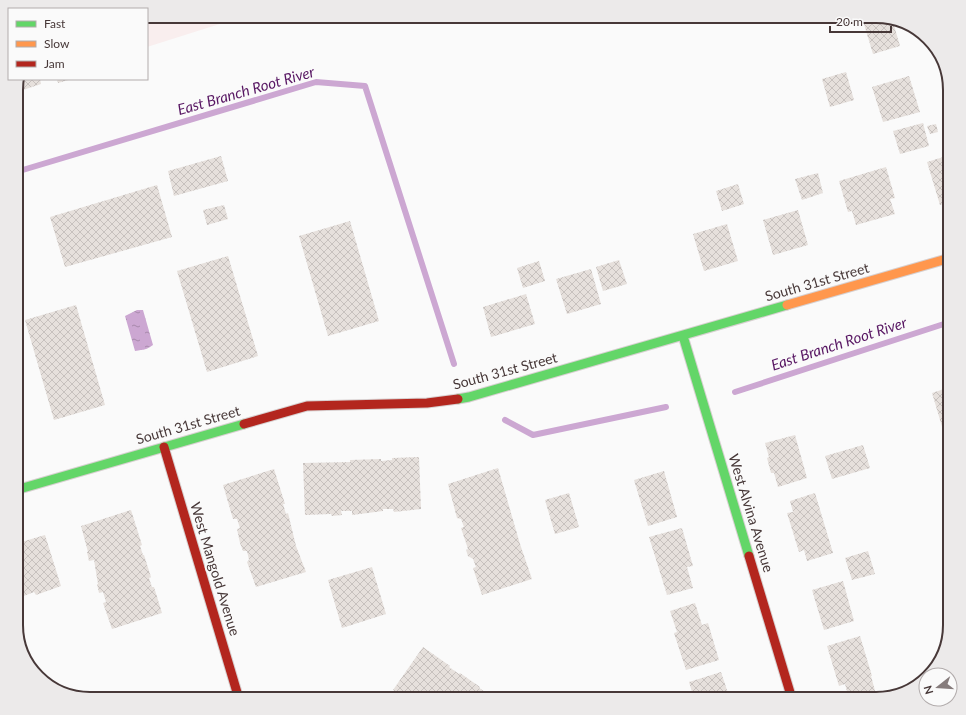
<svg xmlns="http://www.w3.org/2000/svg" width="966" height="715" viewBox="0 0 966 715" font-family="Lato,sans-serif">
  <style>
    .built { fill: #f9eeee }
    .water { fill: url(#water-ripples) }
    .lines { fill: none; stroke-linecap: round; stroke-linejoin: round }
    .stream { stroke: #cca7d2; stroke-width: 6 }
    .building { fill: url(#building-cross-hatch) }
    .fast-casing { stroke: #d7d0d0; stroke-width: 11 }
    .slow-casing { stroke: #d7d0d0; stroke-width: 11 }
    .jam-casing { stroke: #d7d0d0; stroke-width: 11 }
    .fast { stroke: #63d668; stroke-width: 9 }
    .slow { stroke: #ff974d; stroke-width: 9 }
    .jam { stroke: #b3261e; stroke-width: 9 }
    .labels { text-anchor: middle; stroke-width: 4; stroke-linejoin: round; paint-order: stroke }
    .street-label { font-size: 14px; fill: #473838; stroke: #fafafa }
    .water-label { font-size: 15px; font-style: italic; fill: #581763; stroke: #fafafa }
    .rim { fill: none; stroke: #473838; stroke-width: 2 }
  </style>
  <defs>
    <pattern id="water-ripples" width="26" height="14" patternUnits="userSpaceOnUse"><rect width="26" height="14" fill="#cca7d2"/><path d="M2 4q2-2 4 0t4 0M15 11q2-2 4 0t4 0" fill="none" stroke="#a789ab"/></pattern>
    <pattern id="building-cross-hatch" width="8" height="8" patternUnits="userSpaceOnUse"><rect width="8" height="8" fill="#e6e0dc"/><path d="M0 0l8 8M0 8l8-8" fill="none" stroke="#c7c1be"/></pattern>
  </defs>
  <rect width="100%" height="100%" fill="#fafafa"/>
  <path class="built" d="M147 16H245L147 47Z"/>
  <path class="water" d="M137 310H143L153 345C144 351 145 349 135 351L125 316Z"/>
  <g class="lines">
    <path class="stream" d="M16 172 316 82 365 86 454 364
      M735 392 950 322
      M505 420 533 435 666 407"/>
  </g>
  <path class="building" d="M878 17 893 22 900 46 873 54 863 21Z
    M846 72 854 100 830 107 822 79Z
    M909 76 920 112 883 122 872 87Z
    M20 79H40L41 84 23 90Z
    M57 79H72L58 83Z
    M923 123 929 146 900 154 893 131Z
    M936 124 938 132 930 134 927 126Z
    M950 155V202L940 205 927 162Z
    M221 156 228 181 174 196 168 171Z
    M886 167 895 198 890 199 895 214 856 225 852 211 848 212 839 181Z
    M818 173 823 193 802 200 795 179Z
    M738 184 744 204 722 211 716 191Z
    M157 185 172 237 65 267 50 217Z
    M224 205 228 219 207 225 203 210Z
    M798 210 808 245 773 255 763 220Z
    M350 221 379 321 328 336 299 236Z
    M727 224 738 261 704 271 693 234Z
    M228 256 258 356 207 372 177 271Z
    M619 260 627 284 603 291 596 267Z
    M539 261 545 281 523 288 517 268Z
    M591 269 601 304 567 314 556 279Z
    M526 294 535 324 491 337 483 307Z
    M76 305 105 405 54 420 25 320Z
    M950 387V439L946 440 932 393Z
    M795 435 807 478 778 487 774 473H771L767 458 769 457 765 443Z
    M863 445 870 468 832 479 825 456Z
    M419 457 421 509 394 512 393 509H383V511L352 515V511H341L342 515 332 516 331 514 305 515 303 463 350 462V460L381 459V461L392 460V458Z
    M498 468 520 544 532 579 482 595 473 568 476 567 473 559 468 556 466 550 468 549 461 528 464 527 461 519 457 518 448 484Z
    M274 469 285 504H283L286 514 288 513 296 546 306 572 256 587 247 562 249 560 247 551H243L240 543 237 529 240 528 237 519H233L223 485Z
    M664 471 677 517 648 526 634 480Z
    M569 493 579 527 555 534 545 500Z
    M815 493 833 553 807 561 804 550 799 552 787 513 793 512 790 501Z
    M131 510 142 545 140 546 143 555H144L151 577 149 578 152 587H154L162 613 112 629 103 603 106 602 103 592 99 593 97 584H98L94 560 89 561 87 552H88L81 526Z
    M682 528 693 566 687 567 693 588 667 595 649 537Z
    M45 535 61 586 36 595 34 592 16 599V546L19 545 18 543Z
    M868 551 875 574 852 580 845 558Z
    M372 567 386 614 342 628 328 580Z
    M843 581 854 621 824 630 812 590Z
    M695 603 702 625 708 623 719 660 686 670 674 633 677 632 670 611Z
    M860 636 872 676H871L877 698 876 699H849L845 684 839 686 827 646Z
    M423 647 450 666 449 667 459 674 460 673 480 687 479 688 487 693 488 692 498 699H406L393 690Z
    M721 672 730 699H694L689 682Z"/>
  <g class="lines">
    <g class="fast-casing">
      <path id="fast" d="M683 336 749 556
        M458 399 469 397 787 305
        M16 490 244 424"/>
    </g>
    <g class="slow-casing">
      <path id="slow" d="M787 305 950 258"/>
    </g>
    <g class="jam-casing">
      <path id="jam" d="M244 424 307 406 427 403 458 399
        M164 447 239 699
        M749 556 792 699"/>
    </g>
    <use href="#fast" class="fast"/>
    <use href="#slow" class="slow"/>
    <use href="#jam" class="jam"/>
  </g>
  <g class="labels">
    <g class="street-label">
      <text transform="translate(817 282) rotate(-16)" y="5">South 31st Street</text>
      <text transform="translate(505 371) rotate(-15)" y="5">South 31st Street</text>
      <text transform="translate(188 425) rotate(-16)" y="5">South 31st Street</text>
      <text transform="translate(751 513) rotate(73)" y="5">West Alvina Avenue</text>
      <text transform="translate(215 569) rotate(73)" y="5">West Mangold Avenue</text>
    </g>
    <g class="water-label">
      <text transform="translate(246 91) rotate(-16)" y="5">East Branch Root River</text>
      <text transform="translate(839 344) rotate(-18)" y="5">East Branch Root River</text>
    </g>
  </g>
  <path d="M0 0H966V715H0ZM90 23H876A67 67 0 0 1 943 90V625A67 67 0 0 1 876 692H90A67 67 0 0 1 23 625V90A67 67 0 0 1 90 23Z" fill="#eceaea" fill-rule="evenodd"/>
  <path class="rim" d="M90 23H876A67 67 0 0 1 943 90V625A67 67 0 0 1 876 692H90A67 67 0 0 1 23 625V90A67 67 0 0 1 90 23Z"/>
  <rect x="8" y="8" width="140" height="72" fill="#fafafa" stroke="#b2acac"/>
  <rect x="16" y="21" width="20" height="6" fill="#63d668" stroke="#b2acac"/>
  <text x="44" y="28" font-size="12" fill="#473838">Fast</text>
  <rect x="16" y="41" width="20" height="6" fill="#ff974d" stroke="#b2acac"/>
  <text x="44" y="48" font-size="12" fill="#473838">Slow</text>
  <rect x="16" y="61" width="20" height="6" fill="#b3261e" stroke="#b2acac"/>
  <text x="44" y="68" font-size="12" fill="#473838">Jam</text>
  <g transform="translate(938 687) rotate(253)"><circle r="19" fill="#fafafa" stroke="#b2acac"/>
  <path d="M0-3L7 15L0 10L-7 15Z" fill="#867c7c"/>
  <text y="-6" font-size="11" font-weight="bold" text-anchor="middle" fill="#473838">N</text>
  </g>
  <path d="M830 26v6h61v-6" fill="none" stroke="#473838" stroke-width="2"/>
  <text x="836" y="26" font-size="12" fill="#473838" stroke="#fafafa" stroke-width="3" paint-order="stroke">20 m</text>
</svg>
